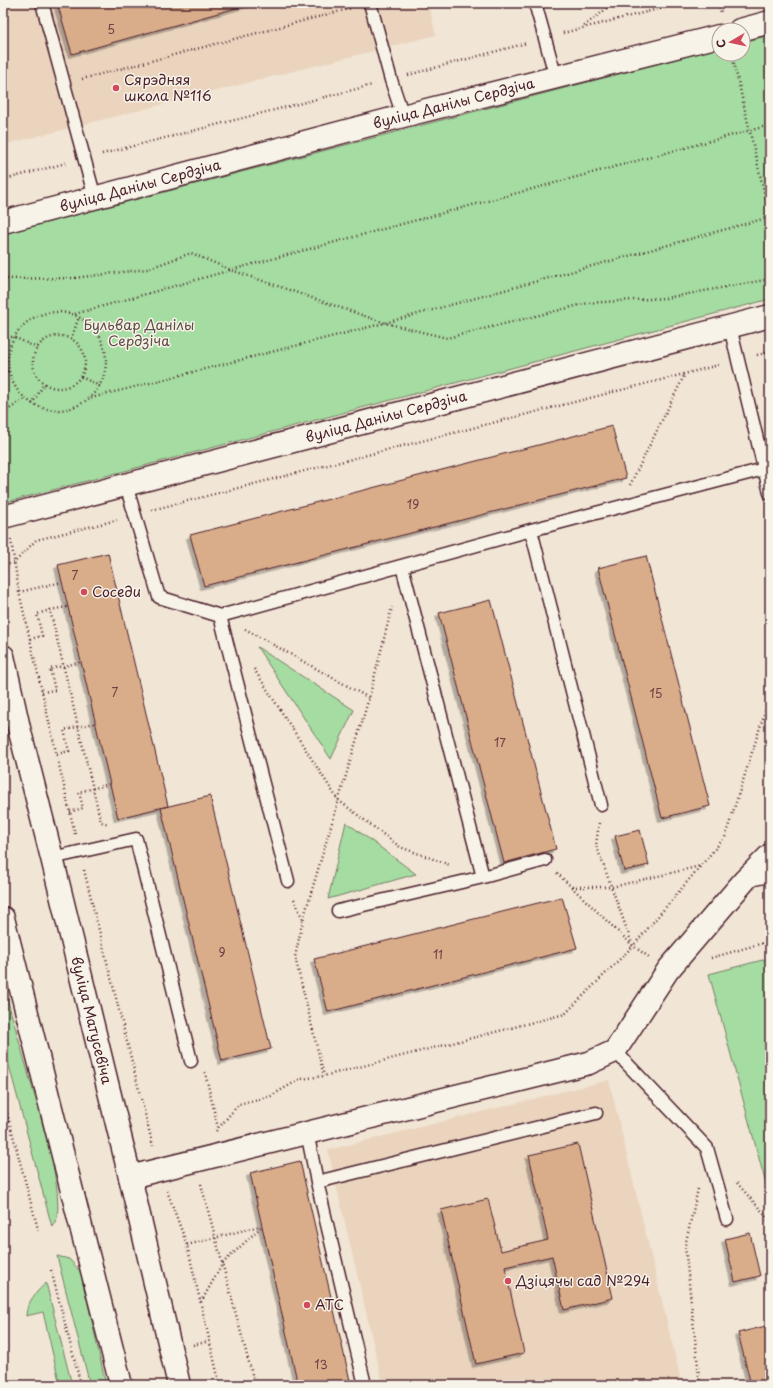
<svg xmlns="http://www.w3.org/2000/svg" width="773" height="1388" viewBox="0 0 773 1388" font-family="'Playpen Sans',sans-serif">
  <style>
    .built { fill: #ead4be }
    .green { fill: #a4dca1; stroke: #777e66 }
    .building { fill: #d9ac8a; stroke: #4a1f2b; filter: url(#shadow) }
    .lines { fill: none; stroke-linecap: round; stroke-linejoin: round }
    .service-casing { stroke: #4a1f2b; stroke-width: 15 }
    .minor-casing { stroke: #4a1f2b; stroke-width: 25 }
    .tertiary-casing { stroke: #4a1f2b; stroke-width: 25 }
    .secondary-casing { stroke: #4a1f2b; stroke-width: 25 }
    .path { stroke: #4a1f2b; stroke-width: 2.5; stroke-dasharray: 1 3; stroke-linecap: butt }
    .service { stroke: #f7f3e8; stroke-width: 12 }
    .minor { stroke: #f7f3e8; stroke-width: 22 }
    .tertiary { stroke: #f7f3e8; stroke-width: 22 }
    .secondary { stroke: #f7f3e8; stroke-width: 22 }
    .poi-dot { fill: #d1495b; stroke: #f7f3e8; stroke-width: 1.5 }
    .labels { text-anchor: middle; stroke-width: 3; stroke-linejoin: round; paint-order: stroke }
    .number-label { font-size: 12px; fill: #6e4243 }
    .poi-label { font-size: 14px; fill: #4a1f2b; stroke: #f7f3e8; text-anchor: start }
    .street-label { font-size: 14px; fill: #4a1f2b; stroke: #f7f3e8 }
    .park-label { font-size: 14px; fill: #604e48; stroke: #f7f3e8 }
  </style>
  <defs>
    <filter id="shadow"><feDropShadow dx="-3.5" dy="3.5" stdDeviation="0" flood-color="#0004"/></filter>
  </defs>
  <rect width="100%" height="100%" fill="#f1e5d5"/>
  <filter id="ink" filterUnits="userSpaceOnUse"><feTurbulence type="fractalNoise" baseFrequency=".025" numOctaves="2"/><feDisplacementMap in="SourceGraphic" scale="8" xChannelSelector="R" yChannelSelector="G"/><feConvolveMatrix kernelMatrix="1 2 1 2 8 2 1 2 1" color-interpolation-filters="sRGB"/></filter>
  <g filter="url(#ink)">
    <path class="built" d="M3 3H428L436 35 3 145Z
      M609 1080 682 1385H383L328 1150Z"/>
    <path class="green" d="M770 35V299L170 459 3 503V234L719 48V54H743V42Z
      M257 647 354 710 331 759Z
      M346 822 416 874 328 899Z
      M770 958V1199L709 974Z
      M3 984 52 1157 57 1190 58 1207 57 1218 52 1227 3 1043Z
      M57 1256 69 1259 81 1272 106 1385H90Z
      M46 1283 72 1385H60L43 1312 26 1316C26 1303 37 1291 46 1283Z"/>
    <path class="building" d="M70 3H254L72 54 58 6Z
      M612 426 626 478 204 586 190 535Z
      M108 553 168 806 118 818 58 565Z
      M646 556 710 806 662 818 598 568Z
      M491 600 556 849 504 863 439 613Z
      M210 796 271 1049 222 1061 161 808Z
      M640 830 649 865 624 871 615 836Z
      M562 897 577 948 328 1012 314 959Z
      M578 1144 613 1298 564 1310 552 1256 505 1267 524 1353 476 1364 441 1210 488 1199 501 1251 548 1240 529 1155Z
      M300 1161 351 1385H298L250 1173Z
      M750 1233 760 1276 735 1282 725 1239Z
      M770 1325V1385H751L738 1333Z"/>
    <g class="lines">
      <g class="service-casing">
        <path id="service" d="M42 3 95 198
          M370 3 391 80 403 116
          M535 3 556 78
          M730 327 770 493
          M126 485 159 597 220 616
          M531 530 601 805
          M52 858 136 839 191 1061
          M483 877 545 860
          M749 880 770 876
          M288 881 220 616 531 530 764 469
          M338 911 483 877 402 566
          M615 1051 707 1148 727 1219
          M307 1132 317 1182
          M365 1385 317 1182 596 1113"/>
      </g>
      <g class="minor-casing">
        <path id="minor" d="M130 1177 589 1063 615 1051 668 970 745 880 770 855"/>
      </g>
      <g class="tertiary-casing">
        <g id="tertiary">
          <path d="M740 30 770 22"/>
          <path id="s1" d="M3 222 403 116 719 36"/>
          <path id="s2" d="M3 517 770 316"/>
        </g>
      </g>
      <g class="secondary-casing">
        <g id="secondary">
          <path id="s3" d="M3 656 19 728 52 858 130 1177 179 1385"/>
          <path d="M3 918 121 1385"/>
        </g>
      </g>
      <path class="path" d="M718 3 721 12
        M584 26 614 3
        M563 33 682 3
        M732 55 770 217
        M408 75 527 43
        M82 79 352 8
        M102 154 372 85
        M3 180 66 163
        M3 279 74 278 147 269 191 253 231 270 385 323 447 338 588 303 666 298 770 279
        M8 361a49 49 0 1 1 98 0a49 49 0 1 1-98 0Z
        M75 314 231 270 770 125
        M33 362a26 26 0 1 1 52 0a26 26 0 1 1-52 0Z
        M3 337H14L37 348
        M71 339 79 317
        M757 355 770 352
        M3 372 8 371
        M81 377 100 386
        M91 398 385 323 770 217
        M32 404 44 384
        M3 413 25 399
        M630 485 685 374
        M152 510 719 365
        M11 540 19 592 75 834
        M5 565 14 563 36 540 117 520
        M19 592 62 582
        M67 607 50 610 101 822 109 824
        M245 629 369 698
        M30 639 42 636 37 614 50 610
        M254 669 338 800 400 847 450 865
        M42 692 55 690 50 669 81 662
        M57 754 69 751 64 730 95 723
        M70 812 83 808 79 792 110 784
        M599 823 596 845 633 946 649 957
        M84 870 153 1146
        M557 873 633 946 725 837 770 696
        M572 887H612L700 866
        M294 899 303 920 369 698 392 607
        M303 920 295 957 324 1076
        M711 958 770 941
        M205 1072 218 1128
        M3 1098 39 1233
        M3 1120 9 1119
        M216 1131 239 1104 271 1096 300 1079 324 1076 565 1014 633 946
        M737 1183 767 1217 770 1229
        M201 1184 255 1385
        M698 1189 685 1246 700 1385
        M167 1191 187 1245 220 1385
        M187 1245 260 1226
        M51 1270 81 1385
        M201 1302 223 1263 262 1226
        M193 1345 210 1341"/>
      <use href="#service" class="service"/>
      <use href="#minor" class="minor"/>
      <use href="#tertiary" class="tertiary"/>
      <use href="#secondary" class="secondary"/>
    </g>
  </g>
  <g class="poi-dot">
    <circle cx="116" cy="88" r="4"/>
    <circle cx="84" cy="592" r="4"/>
    <circle cx="508" cy="1281" r="4"/>
    <circle cx="307" cy="1305" r="4"/>
  </g>
  <g class="labels">
    <g class="number-label">
      <text x="111" y="34">5</text>
      <text x="413" y="509">19</text>
      <text x="75" y="580">7</text>
      <text x="115" y="697">7</text>
      <text x="656" y="698">15</text>
      <text x="500" y="747">17</text>
      <text x="222" y="957">9</text>
      <text x="438" y="959">11</text>
      <text x="321" y="1369">13</text>
    </g>
    <g class="poi-label">
      <text x="124" y="85">Сярэдняя<tspan x="124" dy="16">школа №116</tspan></text>
      <text x="92" y="597">Соседи</text>
      <text x="516" y="1286">Дзіцячы сад №294</text>
      <text x="315" y="1310">АТС</text>
    </g>
    <g class="street-label">
      <text dy="5" stroke="none"><textPath href="#s1" startOffset="466">вуліца Данілы Сердзіча</textPath></text>
      <text dy="5" stroke="none"><textPath href="#s1" startOffset="142">вуліца Данілы Сердзіча</textPath></text>
      <text dy="5" stroke="none"><textPath href="#s2" startOffset="396">вуліца Данілы Сердзіча</textPath></text>
      <text dy="5" stroke="none"><textPath href="#s3" startOffset="375">вуліца Матусевіча</textPath></text>
    </g>
    <g class="park-label">
      <text x="139" y="330">Бульвар Данілы<tspan x="139" dy="16">Сердзіча</tspan></text>
    </g>
  </g>
  <rect width="773" height="1388" fill="none" stroke="#f7f3e8" stroke-width="16"/>
  <rect x="8" y="8" width="757" height="1372" fill="none" stroke="#4a1f2b" stroke-width="1.5" filter="url(#ink)"/>
  <g transform="translate(731 42) rotate(261)"><circle r="19" fill="#f7f3e8" stroke="#b29e9c"/>
  <path d="M0-3L7 15L0 10L-7 15Z" fill="#d1495b"/>
  <text y="-6" font-size="11" font-weight="bold" text-anchor="middle" fill="#4a1f2b">С</text>
  </g>
</svg>
